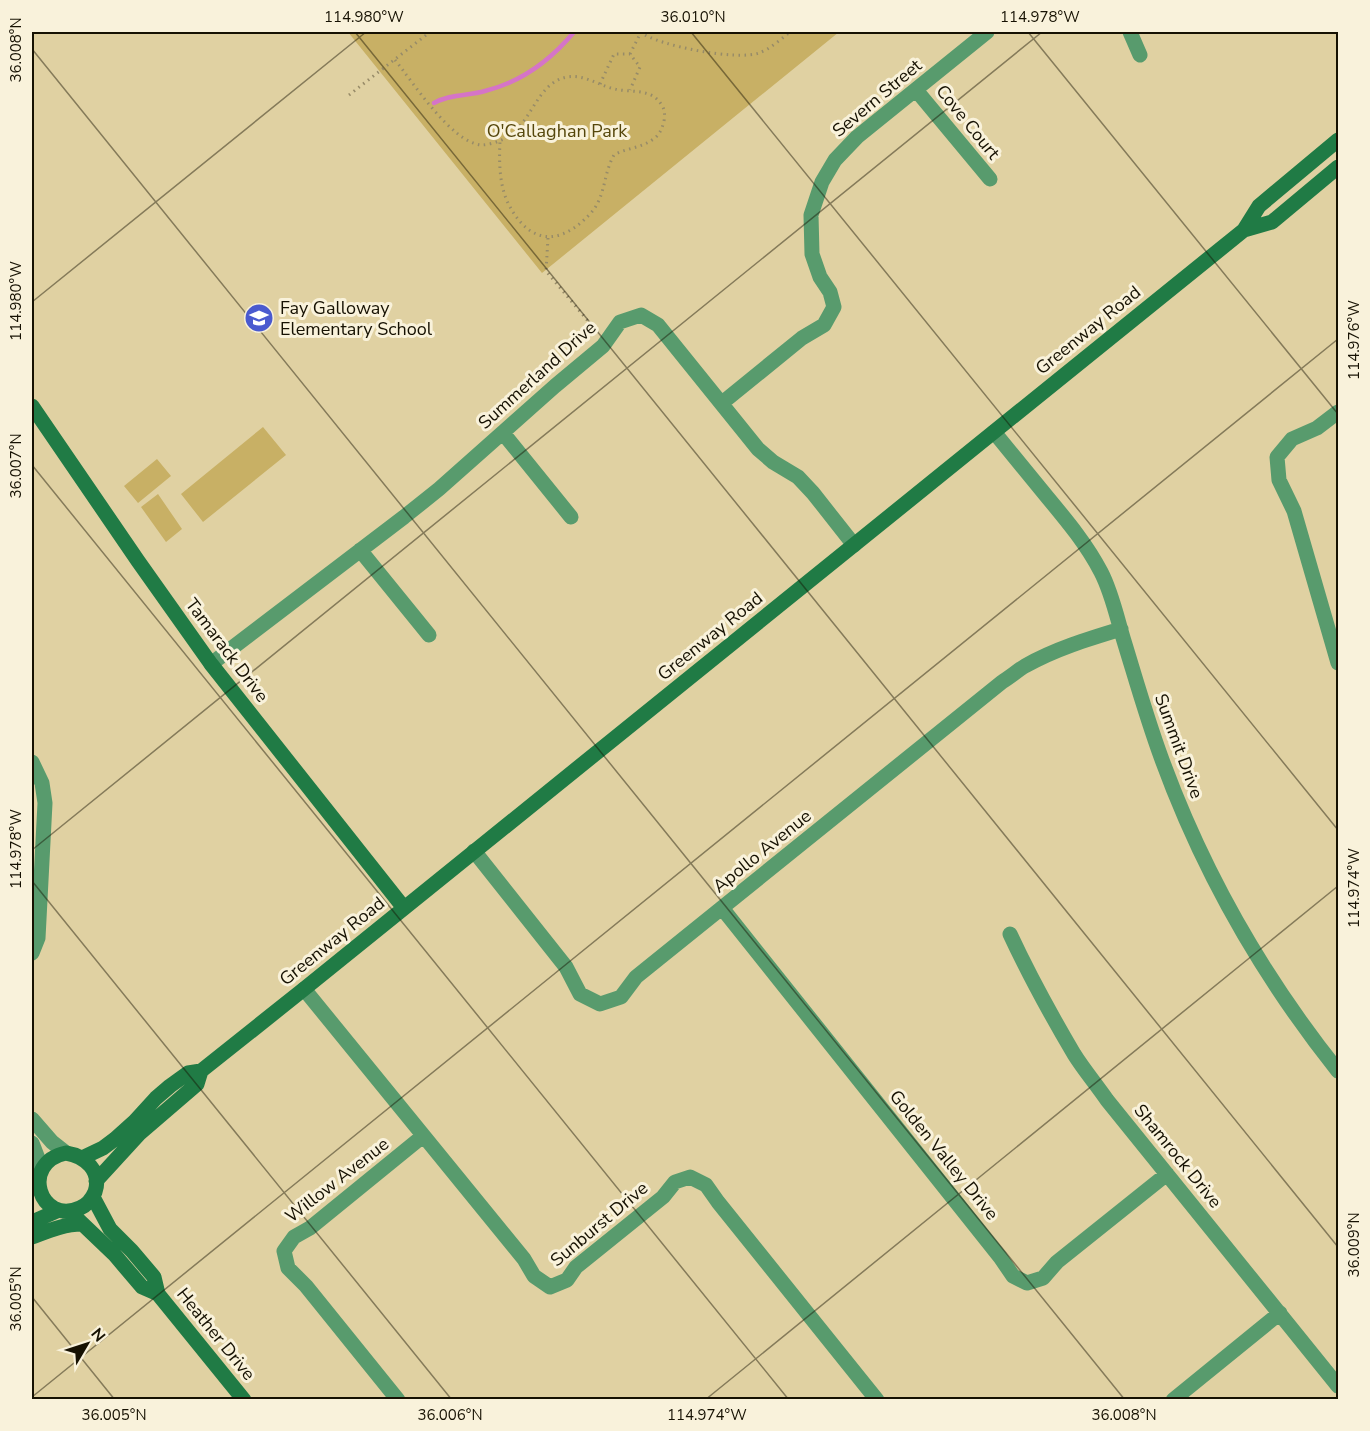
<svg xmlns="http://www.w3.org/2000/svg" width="1370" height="1431" viewBox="0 0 1370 1431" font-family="'Nunito Sans',sans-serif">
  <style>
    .green { fill: #c8b065 }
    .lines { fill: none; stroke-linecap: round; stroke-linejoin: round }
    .stream { stroke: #d574c7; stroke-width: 4.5 }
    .path { stroke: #978b68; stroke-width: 3; stroke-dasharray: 1.5 4.5; stroke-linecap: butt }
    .street { stroke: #589b6d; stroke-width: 15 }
    .secondary { stroke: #207b45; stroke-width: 15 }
    .ticks { fill: none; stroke: #161102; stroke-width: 1.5; stroke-opacity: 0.45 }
    .labels { text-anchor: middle; stroke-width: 6; stroke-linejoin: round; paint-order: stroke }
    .street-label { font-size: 18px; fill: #161102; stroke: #f9f2db }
    .park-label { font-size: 18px; fill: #55460b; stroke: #f9f2db }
    .poi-label { font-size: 18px; fill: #161102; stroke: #f9f2db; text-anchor: start }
    .neatline { fill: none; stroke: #161102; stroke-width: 2 }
    .ticks-label { font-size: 15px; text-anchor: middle; fill: #161102 }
  </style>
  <rect width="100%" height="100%" fill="#e0d1a2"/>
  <path class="green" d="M348 32H839L542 273Z
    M263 427 286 455 203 522 181 494Z
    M157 459 171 476 138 503 124 486Z
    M158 494 182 529 166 542 141 507Z"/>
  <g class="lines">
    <path class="stream" d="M434 103C450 94 468 96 485 91 521 82 550 61 574 32"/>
    <path class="path" d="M640 32C659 46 737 61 759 53 770 49 781 39 790 32
      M630 54 641 32
      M395 60C413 82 451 142 481 145 487 145 494 143 499 141 532 130 534 83 567 77 585 74 599 86 615 89 631 93 651 88 661 104 665 109 665 115 664 121 662 129 659 136 652 140 641 148 626 148 614 155 603 174 606 197 590 214 560 246 530 245 509 205 499 186 499 161 500 141
      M600 84 614 54H630L640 67 630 90
      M349 95 430 32
      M548 238 546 271 593 327"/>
    <path class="street" d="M1130 32 1140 55
      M916 90 990 179
      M722 403 802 338 824 325 834 307 830 292 820 277 812 254 811 215 822 182 835 160 857 137 987 32
      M1338 412 1317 428 1292 439 1277 457 1279 480 1294 511 1338 663
      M994 432C1012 454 1030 476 1048 498 1068 522 1087 545 1101 572 1112 593 1117 618 1124 641 1136 680 1147 719 1161 757 1202 870 1263 977 1338 1071
      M503 433 571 517
      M360 550 429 635
      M211 664 404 517 439 489 555 386 603 346 620 322 641 315 658 325 758 449 773 462 798 477 813 493 854 545
      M32 762 42 783 45 803 38 938 32 953
      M474 851 566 967 580 994 600 1004 621 997 636 977 1002 682C1010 677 1017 671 1025 666 1055 649 1088 639 1121 629
      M722 908 1000 1257 1013 1276 1027 1283 1043 1278 1057 1262 1167 1174
      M1010 934C1029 975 1051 1015 1074 1054 1084 1070 1096 1084 1107 1100L1338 1386
      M304 989 524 1259 534 1276 550 1287 567 1280 576 1267 663 1197 675 1182 690 1177 706 1185 718 1202 877 1400
      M32 1119 52 1142 66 1153
      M32 1143 42 1169
      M398 1400 306 1286 288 1268 284 1251 294 1237 310 1228 423 1136
      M1173 1400 1280 1313"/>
    <path class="secondary" d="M1244 230 1272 222 1338 167
      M32 406 138 561 211 664 404 908
      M66 1153C85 1156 102 1171 95 1192 92 1199 87 1205 80 1208 40 1226 19 1163 66 1153Z
      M82 1158 103 1148 115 1139 135 1121 156 1098 170 1086 188 1073 201 1071 304 989 1244 230 1259 206 1338 140
      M96 1181 140 1133 197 1084 201 1071
      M93 1197 110 1229 132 1251 154 1277 158 1294 244 1400
      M69 1211 114 1254 142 1287 158 1294
      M32 1222 57 1211
      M32 1237C48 1231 64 1224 82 1224"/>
  </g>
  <path class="ticks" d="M355 32 1338 1247M691 32 1338 830M1028 32 1338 414M32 49 1125 1400M32 302 366 32M32 465 789 1400M32 850 1042 32M32 881 452 1400M32 1297 115 1400M32 1397 1338 339M705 1400 1338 886"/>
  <defs>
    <g id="school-disc" transform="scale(1.5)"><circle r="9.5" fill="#4a5acf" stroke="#f9f2db"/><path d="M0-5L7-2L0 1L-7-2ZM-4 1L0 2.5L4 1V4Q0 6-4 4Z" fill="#fff"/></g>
  </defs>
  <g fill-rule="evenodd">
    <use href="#school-disc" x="259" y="318"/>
  </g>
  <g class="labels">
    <g class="street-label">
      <text transform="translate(877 98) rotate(-40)" y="6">Severn Street</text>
      <text transform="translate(968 122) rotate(51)" y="6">Cove Court</text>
      <text transform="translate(1088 330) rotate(-39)" y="6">Greenway Road</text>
      <text transform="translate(537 375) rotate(-42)" y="6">Summerland Drive</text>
      <text transform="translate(710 636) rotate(-39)" y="6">Greenway Road</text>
      <text transform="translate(227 650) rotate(53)" y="6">Tamarack Drive</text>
      <text transform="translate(1179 746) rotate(70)" y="6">Summit Drive</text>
      <text transform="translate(762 851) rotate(-39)" y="6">Apollo Avenue</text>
      <text transform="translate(332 941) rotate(-39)" y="6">Greenway Road</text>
      <text transform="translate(944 1155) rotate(51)" y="6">Golden Valley Drive</text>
      <text transform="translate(1178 1156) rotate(51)" y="6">Shamrock Drive</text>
      <text transform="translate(337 1180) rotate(-38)" y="6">Willow Avenue</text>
      <text transform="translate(599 1224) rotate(-40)" y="6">Sunburst Drive</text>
      <text transform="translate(216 1334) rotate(51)" y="6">Heather Drive</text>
    </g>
    <g class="park-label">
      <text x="557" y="137">O'Callaghan Park</text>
    </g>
    <g class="poi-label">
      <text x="280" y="314">Fay Galloway<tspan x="280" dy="21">Elementary School</tspan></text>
    </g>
  </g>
  <rect width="1370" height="1431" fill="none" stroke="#f9f2db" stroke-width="66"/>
  <g transform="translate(87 1344) rotate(51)" stroke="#f9f2db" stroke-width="4.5" paint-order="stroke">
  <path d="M0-4.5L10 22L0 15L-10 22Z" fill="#161102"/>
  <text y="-9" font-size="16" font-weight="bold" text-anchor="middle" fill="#161102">N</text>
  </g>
  <rect x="33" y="33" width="1304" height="1365" class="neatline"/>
  <g class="ticks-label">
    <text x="364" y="22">114.980°W</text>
    <text x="693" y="22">36.010°N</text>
    <text x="1040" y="22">114.978°W</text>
    <text transform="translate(16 50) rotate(-90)" y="5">36.008°N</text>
    <text transform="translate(16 301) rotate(-90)" y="5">114.980°W</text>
    <text transform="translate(1354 340) rotate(-90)" y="5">114.976°W</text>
    <text transform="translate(16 466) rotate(-90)" y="5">36.007°N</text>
    <text transform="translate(16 849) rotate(-90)" y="5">114.978°W</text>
    <text transform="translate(1354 888) rotate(-90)" y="5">114.974°W</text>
    <text transform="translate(1354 1245) rotate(-90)" y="5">36.009°N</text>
    <text transform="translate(16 1299) rotate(-90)" y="5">36.005°N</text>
    <text x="114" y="1420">36.005°N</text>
    <text x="450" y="1420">36.006°N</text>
    <text x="707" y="1420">114.974°W</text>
    <text x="1124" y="1420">36.008°N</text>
  </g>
</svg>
